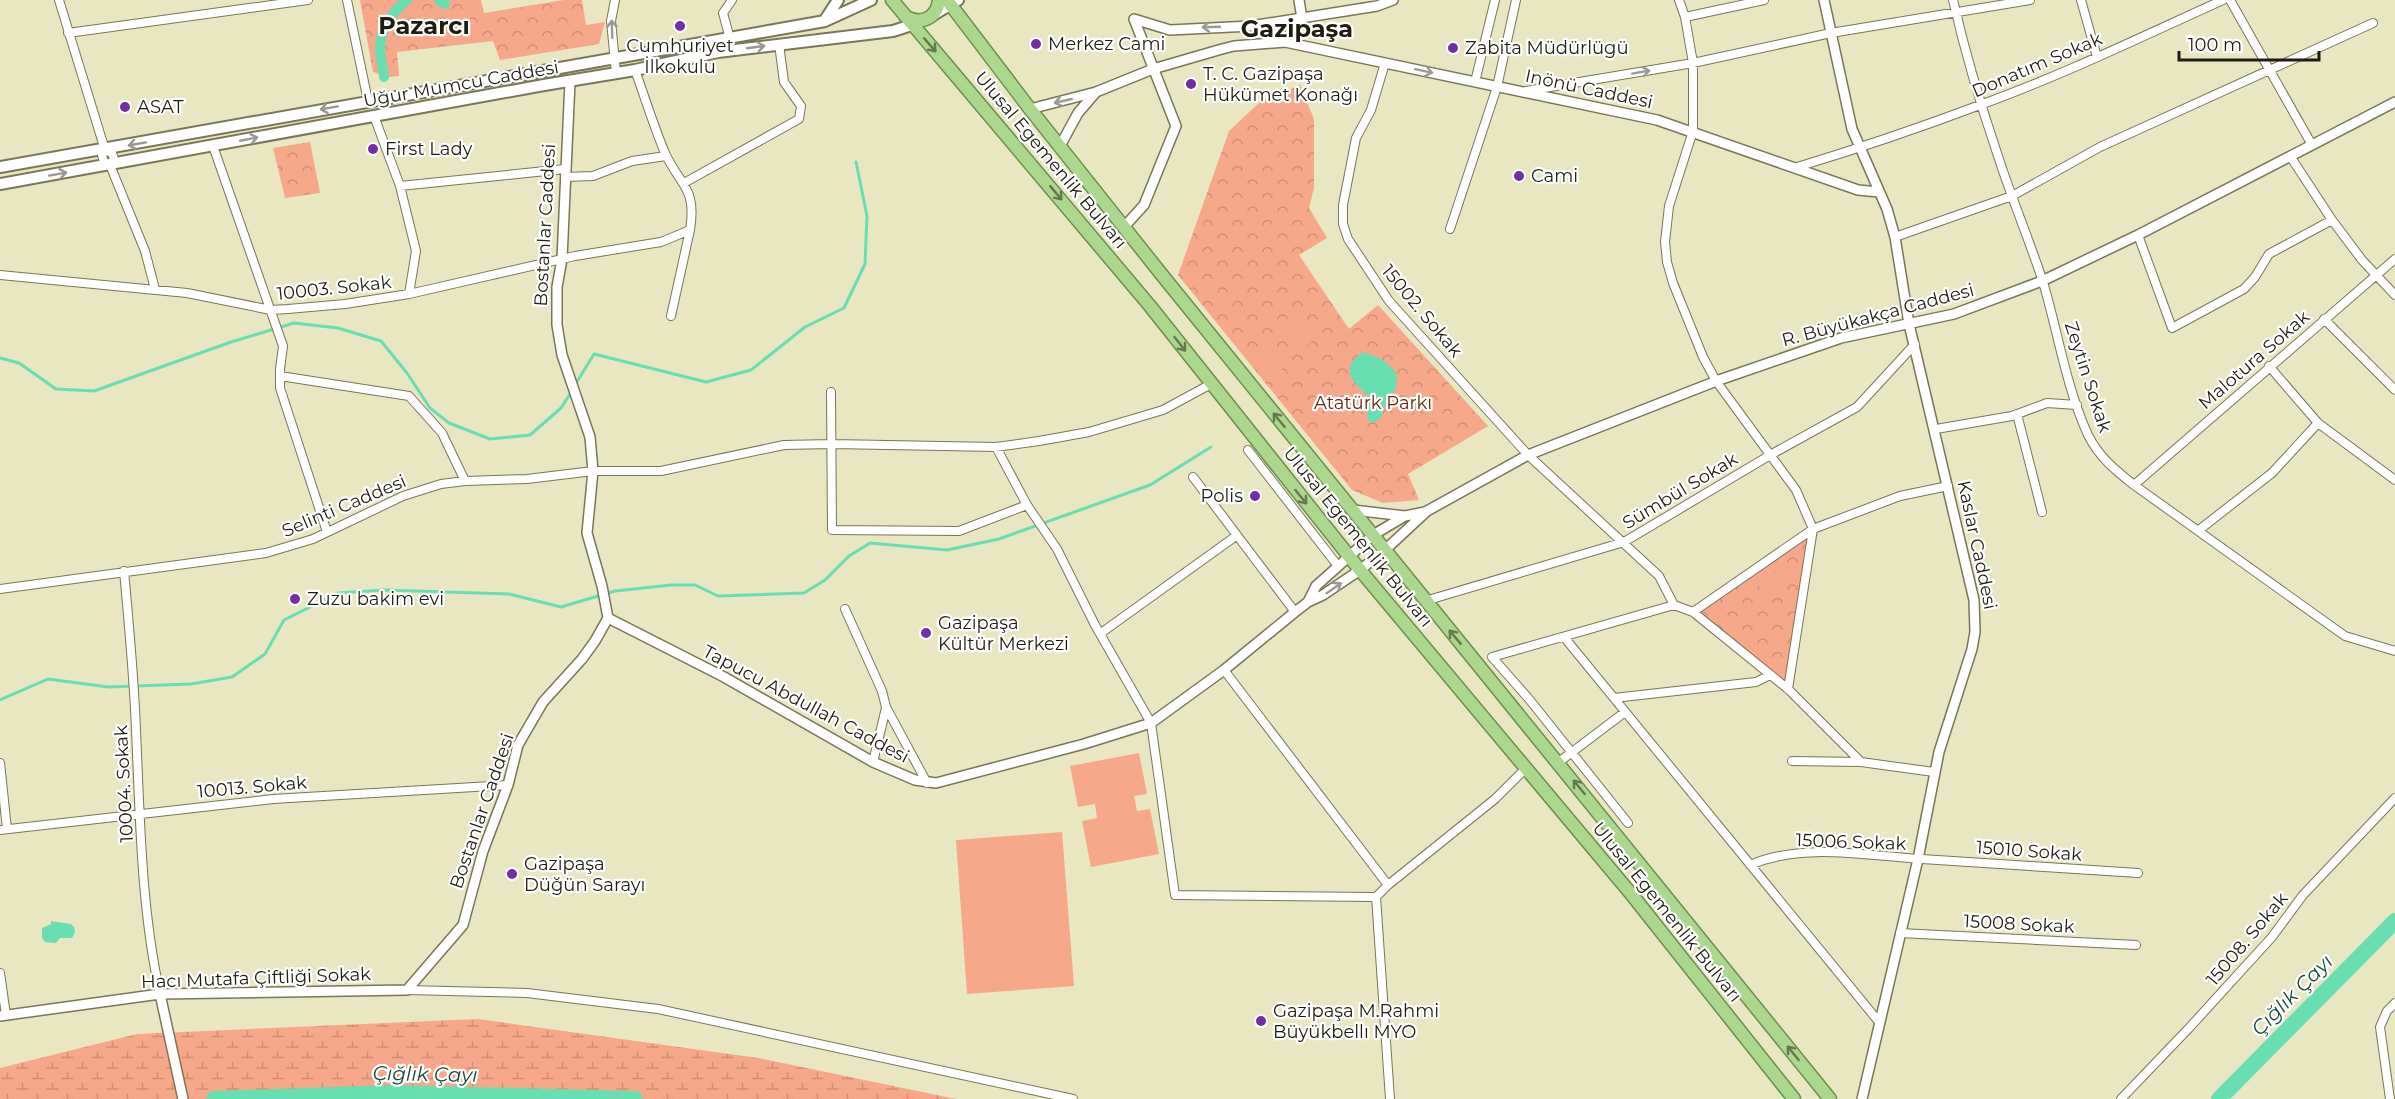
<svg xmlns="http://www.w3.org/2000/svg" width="2395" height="1099" viewBox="0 0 2395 1099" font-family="Montserrat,sans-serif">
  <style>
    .wetland { fill: url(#wetland-marsh) }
    .park { fill: url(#park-crowns) }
    .garden { fill: #f7a78a }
    .water { fill: #68dfb1 }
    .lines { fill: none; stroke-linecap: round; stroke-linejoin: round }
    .stream { stroke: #68dfb1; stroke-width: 3 }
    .canal { stroke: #68dfb1; stroke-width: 10 }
    .river { stroke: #68dfb1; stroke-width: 16 }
    .minor-casing { stroke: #7a7756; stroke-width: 10 }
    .tertiary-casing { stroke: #7a7756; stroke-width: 12 }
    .secondary-casing { stroke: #7a7756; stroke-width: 14 }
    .trunk-casing { stroke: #6c904f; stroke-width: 15 }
    .minor { stroke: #fff; stroke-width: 8 }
    .tertiary { stroke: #fff; stroke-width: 9 }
    .secondary { stroke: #fff; stroke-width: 10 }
    .trunk { stroke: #abd88e; stroke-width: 12 }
    .oneway { stroke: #9a9993 }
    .oneway2 { stroke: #647a4e }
    .poi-dot { fill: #732ea2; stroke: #fff; stroke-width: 2 }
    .labels { text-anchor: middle; stroke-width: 4.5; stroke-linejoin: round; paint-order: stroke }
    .poi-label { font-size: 18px; fill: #1e1d0f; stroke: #fff; text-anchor: start }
    .street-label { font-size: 18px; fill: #1e1d0f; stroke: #fff }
    .park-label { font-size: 18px; fill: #65280f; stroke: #fff }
    .water-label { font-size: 20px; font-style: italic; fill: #164937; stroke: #fff }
    .district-label { font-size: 24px; font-weight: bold; fill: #1e1d0f; stroke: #fff }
  </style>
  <defs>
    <pattern id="wetland-marsh" width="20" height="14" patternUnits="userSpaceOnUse" patternTransform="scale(1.5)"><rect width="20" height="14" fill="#f7a78a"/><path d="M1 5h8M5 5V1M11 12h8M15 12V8" fill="none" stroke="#d38f76"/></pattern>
    <pattern id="park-crowns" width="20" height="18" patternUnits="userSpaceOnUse" patternTransform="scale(1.5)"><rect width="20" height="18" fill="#f7a78a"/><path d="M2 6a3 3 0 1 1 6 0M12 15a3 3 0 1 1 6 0" fill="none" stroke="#d38f76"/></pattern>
  </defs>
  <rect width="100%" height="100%" fill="#e9e6c2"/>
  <path class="wetland" d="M478 1019 758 1058 956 1099H0V1068L137 1034Z"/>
  <path class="park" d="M360 0H481L484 13 564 0H582L586 25 605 22 599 44 500 60 493 41 397 52 399 76 389 77 373 72Z
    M1300 85 1314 119V188L1309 208 1327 238 1299 255 1349 329 1378 305 1488 426 1408 474 1419 500 1383 503 1352 490 1178 275 1229 131 1260 102Z
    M310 142 320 193 285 198 273 148Z
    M1813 529 1788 689 1693 612Z"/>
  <path class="garden" d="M1295 312 1317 337 1306 347 1283 322Z
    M1265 342 1286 365 1276 375 1254 352Z
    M1783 568 1789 580 1763 593 1757 581Z
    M1139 753 1147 794 1134 796 1137 811 1150 809 1159 854 1091 867 1082 821 1097 818 1095 804 1078 807 1070 766Z
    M1062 832 1074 986 967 994 956 840Z"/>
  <path class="water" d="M1363 352 1382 359 1396 372C1400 398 1384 396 1383 415L1374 423 1368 421 1367 413 1371 398C1355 384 1336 370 1363 352Z
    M51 921 71 924 74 927 75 932 72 938H60L56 943 45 942 42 938V928L51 924Z"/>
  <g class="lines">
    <path class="stream" d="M0 358 19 363 56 389 94 391 231 342 294 323 338 328 381 341 407 373 430 408 449 423 490 439 530 435 561 408 572 391
      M575 385 594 354 706 382 751 370 805 327 844 308 865 264 867 216 856 162
      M0 700 48 679 108 687 191 684 232 677 265 654 284 620 338 593 384 590 509 594 561 607 615 591 671 585H695L718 596 804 593 825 580 849 556 870 543 947 550 999 539 1150 485 1211 447"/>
    <path class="canal" d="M439 0 445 4
      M384 77C383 68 380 58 380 49 379 32 393 10 407 0"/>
    <path class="river" d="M214 1099 392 1093 635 1099
      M2219 1099 2395 921"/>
    <g class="minor-casing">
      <path id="minor" d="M59 0 105 150 102 155 104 162 110 165 114 159 112 153 105 150
        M347 0 368 101
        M615 0 611 21 616 73
        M1679 0 1685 17 1693 63V131L1669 206 1665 242 1667 262 1673 283 1703 357 1716 381 1796 490 1813 529 1900 496 1948 486
        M1953 0C1965 52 1980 103 1997 153 2011 197 2029 239 2043 282 2058 332 2066 387 2088 435 2099 457 2115 470 2134 485L2345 636 2395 651
        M2081 0 2097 57
        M2230 0 2312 145
        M1685 17 1764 0
        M68 33 308 0
        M730 39 723 13 732 0
        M1385 63 1371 110 1356 138 1343 205V224L1348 239 1389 301 1528 455 1659 576 1674 605 1693 612 1788 689 1861 762
        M1475 82 1495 0
        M1526 91 1693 63 1831 33 2030 0
        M374 116 400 186 416 251 409 294
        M213 146 283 346 280 369V388L327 532
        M2290 156 2332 220 2362 260 2395 295
        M110 165 145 251 155 289
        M1794 168C1857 149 1919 128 1980 105 2063 75 2143 36 2223 0
        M565 177 593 176 632 161 666 156
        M684 183 799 119 801 106 784 82 779 44
        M400 186 565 169
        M1450 229 1497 87 1516 0
        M2138 235 2172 328 2244 289 2255 277 2269 254 2332 220
        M1895 237 2012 196 2100 147 2373 23
        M0 275 187 293 271 310 288 309 345 304 409 294 575 256 661 242 690 230C697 187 680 186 665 153 654 127 645 98 635 70
        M671 316 690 230
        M2324 319 2395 390
        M2269 366 2318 423 2395 480
        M280 376 409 396 442 433 465 481
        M831 392 832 530 959 531 1027 505
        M2017 414 2042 512
        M1936 429 2012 416 2047 403 2077 405
        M996 447 1027 505 1057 549 1095 625 1151 723 1175 895 1376 897
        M1248 450 1338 566
        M1193 477 1295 612
        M2134 485 2395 259
        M2199 530 2272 473 2318 423
        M124 571C129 624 134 677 136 730 140 818 141 908 160 994
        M0 589 266 553 313 539 403 496 441 484 465 481 527 479 593 471H661L784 445 832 444 996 447 1039 441 1089 432 1163 410 1211 384
        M1425 601 1624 542 1772 454 1857 407 1915 344
        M845 609 882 691 886 707 927 783
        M1693 612 1813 529
        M1101 633 1236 536
        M1564 637 1879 1022
        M1224 670 1388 885
        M1788 689 1813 529
        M1614 698 1756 682 1770 675
        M1792 761 1861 762 1934 772
        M873 762 886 708
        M1559 762 1625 712
        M0 763 7 829
        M1628 823 1529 699 1492 657 1674 605
        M0 830 273 799 508 785
        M1750 865C1804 842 1866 856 1922 859 1994 864 2066 868 2138 873
        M1900 933 2136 945
        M0 973 6 1015
        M407 990 527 993 658 1009 1073 1099
        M1390 1099 1376 897 1388 885 1495 799 1525 769
        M2121 1099 2190 1027 2272 937 2303 895 2395 798
        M2390 1099 2380 1027 2387 1011 2395 1003"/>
    </g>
    <g class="tertiary-casing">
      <path id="tertiary" d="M1824 0 1852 129 1887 209 1895 237 1909 324 1974 600 1975 632 1972 649 1939 752 1918 859 1862 1099
        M1134 19 1170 30 1251 26 1377 6 1393 0
        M1285 42 1657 120 1858 190 1879 192
        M1030 109 1096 92 1153 69 1222 49 1234 46 1285 42 1293 28 1302 19 1299 0
        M1060 146 1078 113 1096 92
        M1124 227 1144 205 1176 126 1134 19
        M1353 510 1405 516
        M1308 602 1316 586 1373 535 1405 516 1425 512
        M608 618 724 677 873 762 915 780 936 783 1084 744 1151 723 1224 670 1295 612 1308 602 1323 595 1360 570 1385 550 1427 511 1528 455 1719 380 1841 338 1954 314 2042 281 2138 235 2395 102
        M160 994 183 1099
        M0 1016 160 994 407 990 463 925 483 851 508 785 518 745 543 702 582 659 595 641 608 618 602 586 587 533 593 471 590 437 562 355 557 325V287L562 259 570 81"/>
    </g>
    <g class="secondary-casing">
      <path id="secondary" d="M933 15 958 0
        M825 20 838 0
        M0 167 825 21 871 0
        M0 184 544 85 635 70 718 52 893 31 918 23"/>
    </g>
    <g class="trunk-casing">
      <path id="trunk" d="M892 0 1150 306 1360 570 1632 895 1794 1099
        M947 0 1030 109 1162 275 1830 1099
        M905 16C921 26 937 18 939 0"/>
    </g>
    <use href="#minor" class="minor"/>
    <use href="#tertiary" class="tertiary"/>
    <use href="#secondary" class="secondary"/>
    <use href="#trunk" class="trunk"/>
  </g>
  <defs><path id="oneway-shaft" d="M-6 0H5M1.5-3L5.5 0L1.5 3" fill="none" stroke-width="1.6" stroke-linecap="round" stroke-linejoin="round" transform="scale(1.5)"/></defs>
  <g class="oneway">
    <use href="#oneway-shaft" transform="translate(1211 27) rotate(178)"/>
    <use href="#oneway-shaft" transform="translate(612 29) rotate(-92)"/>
    <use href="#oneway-shaft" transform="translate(756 47) rotate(-8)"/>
    <use href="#oneway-shaft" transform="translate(1424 71) rotate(12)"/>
    <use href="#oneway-shaft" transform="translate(1641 72) rotate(-10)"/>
    <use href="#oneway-shaft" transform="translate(1063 101) rotate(167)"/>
    <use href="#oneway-shaft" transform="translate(329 108) rotate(170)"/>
    <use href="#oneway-shaft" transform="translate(249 139) rotate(-11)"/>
    <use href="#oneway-shaft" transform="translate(137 144) rotate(170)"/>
    <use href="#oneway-shaft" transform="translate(58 174) rotate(-10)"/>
    <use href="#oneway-shaft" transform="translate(1334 588) rotate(-35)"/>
  </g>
  <g class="oneway2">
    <use href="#oneway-shaft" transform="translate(930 45) rotate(49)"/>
    <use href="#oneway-shaft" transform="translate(1056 193) rotate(50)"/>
    <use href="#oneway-shaft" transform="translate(1180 344) rotate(52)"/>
    <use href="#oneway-shaft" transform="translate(1279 420) rotate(-129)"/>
    <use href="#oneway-shaft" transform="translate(1301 497) rotate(51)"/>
    <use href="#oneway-shaft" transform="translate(1455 637) rotate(-130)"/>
    <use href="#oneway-shaft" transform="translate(1579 787) rotate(-129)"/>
    <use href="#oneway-shaft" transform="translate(1793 1053) rotate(-129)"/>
  </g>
  <g class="poi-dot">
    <circle cx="680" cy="26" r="6"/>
    <circle cx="1036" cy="44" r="6"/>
    <circle cx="1453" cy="48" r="6"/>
    <circle cx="1191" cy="84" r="6"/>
    <circle cx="125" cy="107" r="6"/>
    <circle cx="373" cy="149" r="6"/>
    <circle cx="1519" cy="176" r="6"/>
    <circle cx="1255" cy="496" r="6"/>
    <circle cx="295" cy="599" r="6"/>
    <circle cx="926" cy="633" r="6"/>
    <circle cx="512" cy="874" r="6"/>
    <circle cx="1261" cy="1021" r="6"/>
  </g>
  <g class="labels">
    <g class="poi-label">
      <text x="1048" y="50">Merkez Cami</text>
      <text x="680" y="52" text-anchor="middle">Cumhuriyet<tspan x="680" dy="21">İlkokulu</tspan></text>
      <text x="1465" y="54">Zabita Müdürlügü</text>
      <text x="1203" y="80">T. C. Gazipaşa<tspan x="1203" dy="21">Hükümet Konağı</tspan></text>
      <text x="137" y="113">ASAT</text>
      <text x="385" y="155">First Lady</text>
      <text x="1531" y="182">Cami</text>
      <text x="1243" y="502" text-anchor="end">Polis</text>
      <text x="307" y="605">Zuzu bakim evi</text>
      <text x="938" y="629">Gazipaşa<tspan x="938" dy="21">Kültür Merkezi</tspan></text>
      <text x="524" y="870">Gazipaşa<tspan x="524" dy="21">Düğün Sarayı</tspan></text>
      <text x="1273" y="1017">Gazipaşa M.Rahmi<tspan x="1273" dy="21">Büyükbellı MYO</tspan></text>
    </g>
    <g class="street-label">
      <text transform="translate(2037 65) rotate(-23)" y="6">Donatım Sokak</text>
      <text transform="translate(461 84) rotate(-10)" y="6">Uğur Mumcu Caddesi</text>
      <text transform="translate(1589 89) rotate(12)" y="6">Inönü Caddesi</text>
      <text transform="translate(1051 160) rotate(50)" y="6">Ulusal Egemenlik Bulvarı</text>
      <text transform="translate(545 225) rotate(-87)" y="6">Bostanlar Caddesi</text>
      <text transform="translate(334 288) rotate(-6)" y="6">10003. Sokak</text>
      <text transform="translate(1422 311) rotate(50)" y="6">15002. Sokak</text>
      <text transform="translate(1878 315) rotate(-15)" y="6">R. Büyükakça Caddesi</text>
      <text transform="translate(2254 360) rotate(-41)" y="6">Malotura Sokak</text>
      <text transform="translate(2088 377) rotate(72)" y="6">Zeytin Sokak</text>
      <text transform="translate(1680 491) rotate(-31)" y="6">Sümbül Sokak</text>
      <text transform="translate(344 506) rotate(-23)" y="6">Selinti Caddesi</text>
      <text transform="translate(1358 537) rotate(51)" y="6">Ulusal Egemenlik Bulvarı</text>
      <text transform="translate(1977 545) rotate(78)" y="6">Kaslar Caddesi</text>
      <text transform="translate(806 704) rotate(28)" y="6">Tapucu Abdullah Caddesi</text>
      <text transform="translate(124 784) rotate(-93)" y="6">10004. Sokak</text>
      <text transform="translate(252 787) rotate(-5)" y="6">10013. Sokak</text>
      <text transform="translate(482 811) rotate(-71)" y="6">Bostanlar Caddesi</text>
      <text transform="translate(1851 842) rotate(2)" y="6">15006 Sokak</text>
      <text transform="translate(2029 851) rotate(4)" y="6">15010 Sokak</text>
      <text transform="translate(1667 912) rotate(51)" y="6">Ulusal Egemenlik Bulvarı</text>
      <text transform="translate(2019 924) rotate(3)" y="6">15008 Sokak</text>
      <text transform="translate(2247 939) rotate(-50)" y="6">15008. Sokak</text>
      <text transform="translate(256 978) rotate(-2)" y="6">Hacı Mutafa Çiftliği Sokak</text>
    </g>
    <g class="park-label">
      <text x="1373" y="409">Atatürk Parkı</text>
    </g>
    <g class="water-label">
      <text transform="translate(2292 995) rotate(-45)" y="7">Çığlık Çayı</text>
      <text transform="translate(425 1074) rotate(1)" y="7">Çığlık Çayı</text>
    </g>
    <g class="district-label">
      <text x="424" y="34">Pazarcı</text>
      <text x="1297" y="37">Gazipaşa</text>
    </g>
  </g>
  <path d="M2179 51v9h140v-9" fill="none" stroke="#1e1d0f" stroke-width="3"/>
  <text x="2188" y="51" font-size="18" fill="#1e1d0f" stroke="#ffffff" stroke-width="4.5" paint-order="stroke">100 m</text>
</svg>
